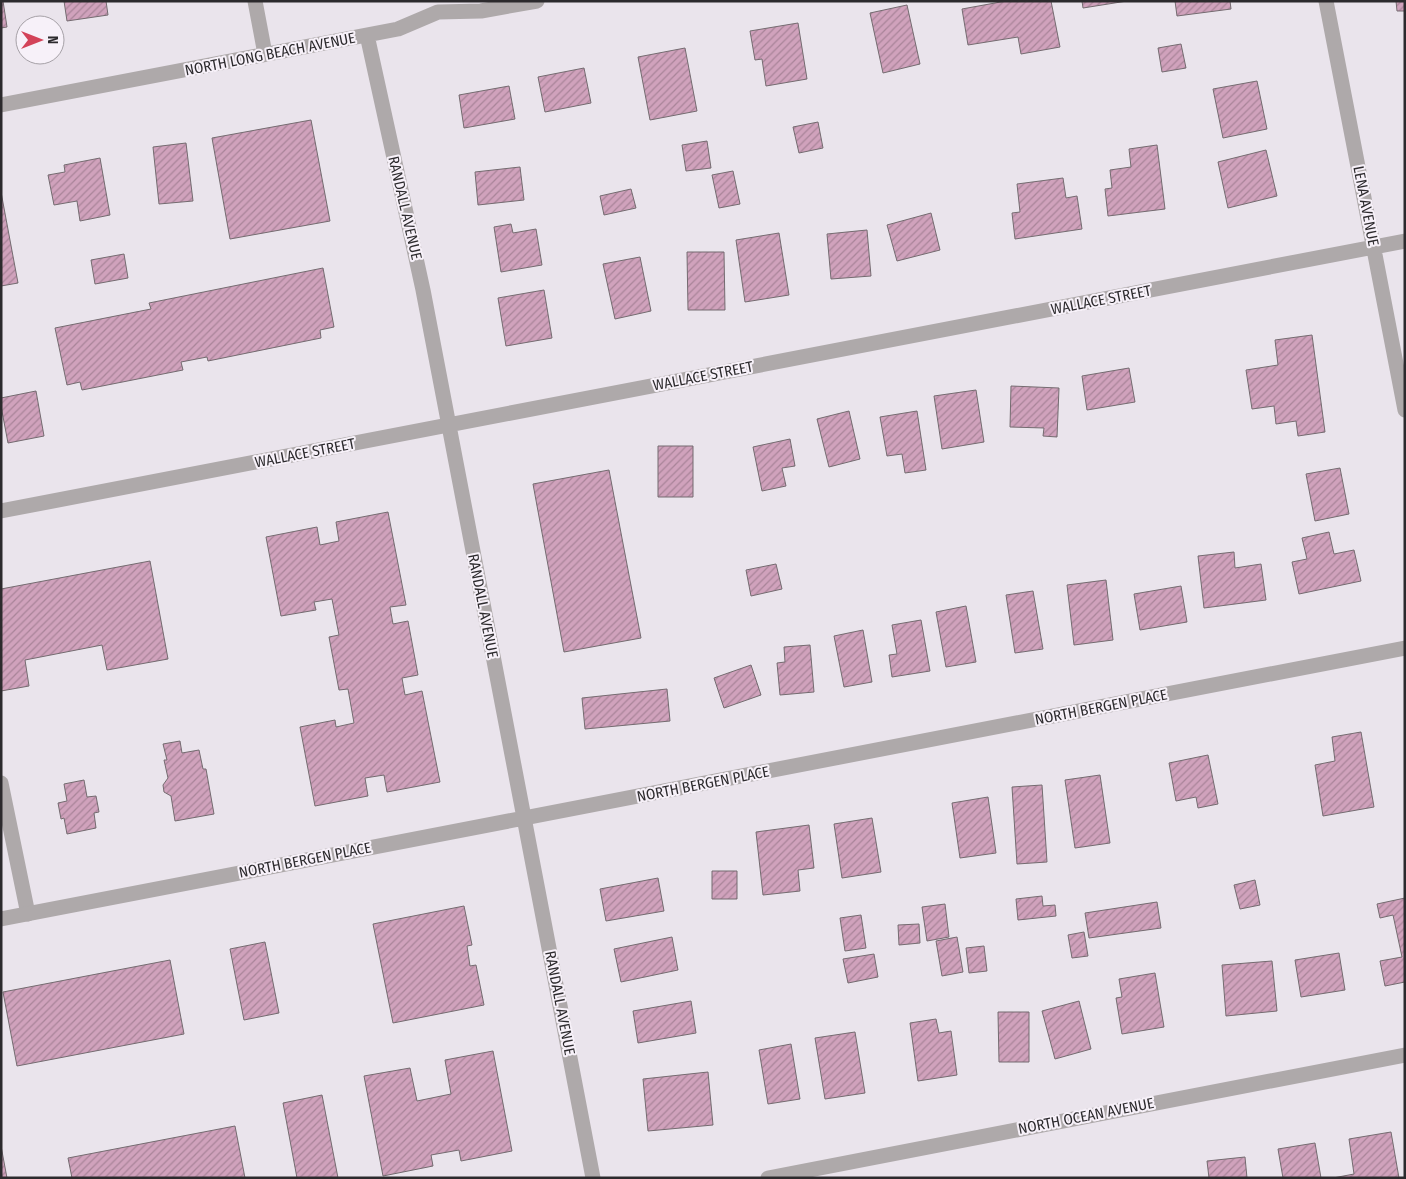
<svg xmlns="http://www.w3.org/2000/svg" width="1406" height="1179" viewBox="0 0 1406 1179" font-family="'Fira Sans Condensed',sans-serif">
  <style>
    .building { fill: url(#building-hatch); stroke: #746b70 }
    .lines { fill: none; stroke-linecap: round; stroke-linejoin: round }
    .lane { stroke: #aea9aa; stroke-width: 15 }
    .street { stroke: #aea9aa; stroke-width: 15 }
    .labels { text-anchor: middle; stroke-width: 4; stroke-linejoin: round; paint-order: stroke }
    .street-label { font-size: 15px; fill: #2c2a2d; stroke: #f7f1f9 }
  </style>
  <defs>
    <pattern id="building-hatch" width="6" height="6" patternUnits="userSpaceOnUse" patternTransform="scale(1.25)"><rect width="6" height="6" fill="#d0a2bc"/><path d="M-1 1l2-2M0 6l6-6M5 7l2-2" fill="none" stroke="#a98499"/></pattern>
  </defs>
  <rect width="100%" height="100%" fill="#eae4ec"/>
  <path class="building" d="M1 1H3L7 27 1 28Z
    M64 1H106L108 15 67 21Z
    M1006 1H1051L1060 47 1021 54 1018 37 968 45 962 9Z
    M1082 1H1127L1083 8Z
    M1175 1H1230L1231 9 1177 16Z
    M1396 1H1405V11H1397Z
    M907 5 920 64 883 73 870 13Z
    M798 23 807 79 766 86 762 59 755 60 750 31Z
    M1181 44 1186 68 1162 72 1158 48Z
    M685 48 697 111 650 120 638 57Z
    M584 68 591 103 545 112 538 77Z
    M1257 81 1267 129 1223 138 1213 89Z
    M509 86 515 119 464 128 459 95Z
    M311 120 330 221 230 239 212 138Z
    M818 122 823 148 799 153 793 127Z
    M707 141 711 168 686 171 682 145Z
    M186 143 193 201 159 204 153 147Z
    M1157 145 1165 209 1108 216 1105 189 1112 188 1110 170 1131 167 1129 149Z
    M1266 150 1277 196 1228 208 1218 162Z
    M100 158 110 215 80 221 77 201 54 205 48 175 65 172 64 165Z
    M520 167 524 200 478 205 475 172Z
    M733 171 740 204 719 208 712 175Z
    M1063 178 1066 198 1077 196 1082 229 1015 239 1012 213 1020 212 1017 184Z
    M631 189 636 208 604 215 600 196Z
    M1 192 18 283 1 286Z
    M931 213 940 250 897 261 887 225Z
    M511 224 513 233 536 229 542 265 501 272 494 227Z
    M867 230 871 276 831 279 827 234Z
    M779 233 789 295 745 302 736 240Z
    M687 252H724L725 310H688Z
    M124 254 128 278 95 284 91 260Z
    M640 257 651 311 615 319 603 264Z
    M323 268 334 327 320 330 321 338 208 361 207 357 181 362 183 370 82 390 80 382 67 385 55 328 151 309 149 303Z
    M544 290 552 338 506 346 498 298Z
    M1312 335 1325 432 1298 436 1296 421 1276 424 1274 406 1252 409 1246 370 1278 365 1275 340Z
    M1129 368 1135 402 1087 410 1082 376Z
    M1011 386 1059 388 1057 437 1043 436 1044 428 1010 427Z
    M976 390 984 442 942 449 934 396Z
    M36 391 44 436 8 443 1 406V398Z
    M849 411 860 459 829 467 817 419Z
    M917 411 926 470 905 473 902 454 887 456 880 417Z
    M790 439 795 466 782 468 786 486 762 491 753 447Z
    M658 446H693V497H658Z
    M1340 468 1349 514 1315 521 1306 474Z
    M609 470 641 638 564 652 533 484Z
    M388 512 406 605 390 607 393 624 408 621 418 675 402 678 405 695 422 691 440 782 387 792 384 775 365 778 368 796 315 806 300 727 335 720 336 727 354 723 348 689 339 690 329 637 339 635 332 599 314 602 316 610 281 616 266 537 317 527 320 545 339 541 336 522Z
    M1329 532 1334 554 1354 550 1361 581 1299 594 1292 562 1307 559 1302 538Z
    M1234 552 1235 568 1261 564 1266 600 1204 608 1198 556Z
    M150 561 168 659 107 670 102 645 25 660 29 686 1 691V589Z
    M776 564 782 589 751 596 746 570Z
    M1106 580 1113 640 1074 645 1067 585Z
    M1181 586 1187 622 1140 630 1134 594Z
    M1033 591 1043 649 1015 653 1006 595Z
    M966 606 976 662 946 667 936 612Z
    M921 620 930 671 892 677 889 655 897 654 892 625Z
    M863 630 872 682 844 687 834 636Z
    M810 645 814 692 780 695 777 663 785 662 784 647Z
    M751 665 761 695 724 708 714 678Z
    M667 689 670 721 585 729 582 698Z
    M1361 732 1374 807 1323 816 1315 765 1335 761 1332 737Z
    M180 741 182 753 199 750 203 769H206L214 814 175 821 171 796 164 792 163 785 168 778 164 760H167L163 744Z
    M1208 755 1218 804 1198 808 1196 797 1176 801 1169 763Z
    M1100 775 1110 843 1075 848 1065 780Z
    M84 780 87 797 96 796 99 812 94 813 96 828 67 834 64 818 61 819 58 803 67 801 64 784Z
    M1042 785 1047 862 1017 864 1012 787Z
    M988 797 996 853 960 858 952 803Z
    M872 818 881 872 842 878 834 824Z
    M809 825 814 868 798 870 800 891 763 895 756 832Z
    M712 871H737V899H712Z
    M658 878 664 911 606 921 600 889Z
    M1255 880 1260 905 1240 909 1234 885Z
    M1042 896 1043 906 1055 905 1056 916 1018 920 1016 899Z
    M1405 898V982L1385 986 1380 961 1402 957 1393 915 1380 918 1377 904Z
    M1157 902 1161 928 1089 938 1085 913Z
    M945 904 949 937 927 941 922 907Z
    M464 906 472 945 467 946 470 966 476 965 484 1005 393 1023 373 924Z
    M861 915 866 948 845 951 840 918Z
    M919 924 920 943 899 945 898 925Z
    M1084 932 1088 956 1072 958 1068 935Z
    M672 937 678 970 621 982 614 949Z
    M957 937 963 972 942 976 936 941Z
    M265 942 279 1013 244 1020 230 949Z
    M984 946 987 971 969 973 966 948Z
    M1339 953 1345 990 1301 997 1295 960Z
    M874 954 878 977 848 983 843 959Z
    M170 960 184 1034 17 1066 3 992Z
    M1272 961 1277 1011 1226 1016 1222 965Z
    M1155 973 1164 1027 1122 1034 1116 998 1122 997 1119 979Z
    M691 1001 696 1033 638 1043 633 1011Z
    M1079 1001 1091 1049 1055 1059 1042 1011Z
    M998 1012H1029V1062H999Z
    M936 1019 939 1033 951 1031 957 1075 918 1081 910 1023Z
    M855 1032 865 1093 825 1099 815 1038Z
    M791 1044 800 1099 768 1104 759 1050Z
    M493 1051 512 1151 461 1161 459 1150 431 1155 433 1166 383 1176 364 1076 410 1068 417 1101 451 1094 445 1060Z
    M708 1072 713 1125 648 1131 643 1079Z
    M322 1095 338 1178H297L283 1103Z
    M235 1126 245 1178H72L68 1158Z
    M1391 1132 1399 1178H1333L1354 1174 1349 1139Z
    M1315 1143 1321 1178H1283L1278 1149Z
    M1 1146 7 1178H1Z
    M1245 1157 1247 1178H1209L1207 1161Z"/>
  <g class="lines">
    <path class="lane" d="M1 783 28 914"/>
    <path class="street" d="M255 1 265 54
      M1326 1 1405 410
      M367 35 423 290 593 1178
      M1 105 398 29 438 12 481 11 537 1
      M1 511 1405 241
      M1 919 1405 648
      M768 1178 1405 1055"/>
  </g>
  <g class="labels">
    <g class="street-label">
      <text transform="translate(270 54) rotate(-11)" y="5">NORTH LONG BEACH AVENUE</text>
      <text transform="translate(1366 206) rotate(79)" y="5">LENA AVENUE</text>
      <text transform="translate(405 208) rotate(77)" y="5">RANDALL AVENUE</text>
      <text transform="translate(1101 300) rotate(-11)" y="5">WALLACE STREET</text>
      <text transform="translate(703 376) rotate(-11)" y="5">WALLACE STREET</text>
      <text transform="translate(305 453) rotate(-11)" y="5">WALLACE STREET</text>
      <text transform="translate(483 606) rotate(79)" y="5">RANDALL AVENUE</text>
      <text transform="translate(1101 707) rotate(-11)" y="5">NORTH BERGEN PLACE</text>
      <text transform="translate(703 784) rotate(-11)" y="5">NORTH BERGEN PLACE</text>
      <text transform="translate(305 860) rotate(-11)" y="5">NORTH BERGEN PLACE</text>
      <text transform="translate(560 1003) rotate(79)" y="5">RANDALL AVENUE</text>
      <text transform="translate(1086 1116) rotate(-11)" y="5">NORTH OCEAN AVENUE</text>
    </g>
  </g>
  <rect width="1406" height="1179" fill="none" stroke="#2c2a2d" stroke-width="5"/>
  <g transform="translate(40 40) rotate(90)"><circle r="24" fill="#f7f1f9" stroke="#a6a1a7"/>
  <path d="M0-4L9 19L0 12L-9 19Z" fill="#d34359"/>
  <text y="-8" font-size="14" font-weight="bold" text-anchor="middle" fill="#2c2a2d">N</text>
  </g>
</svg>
